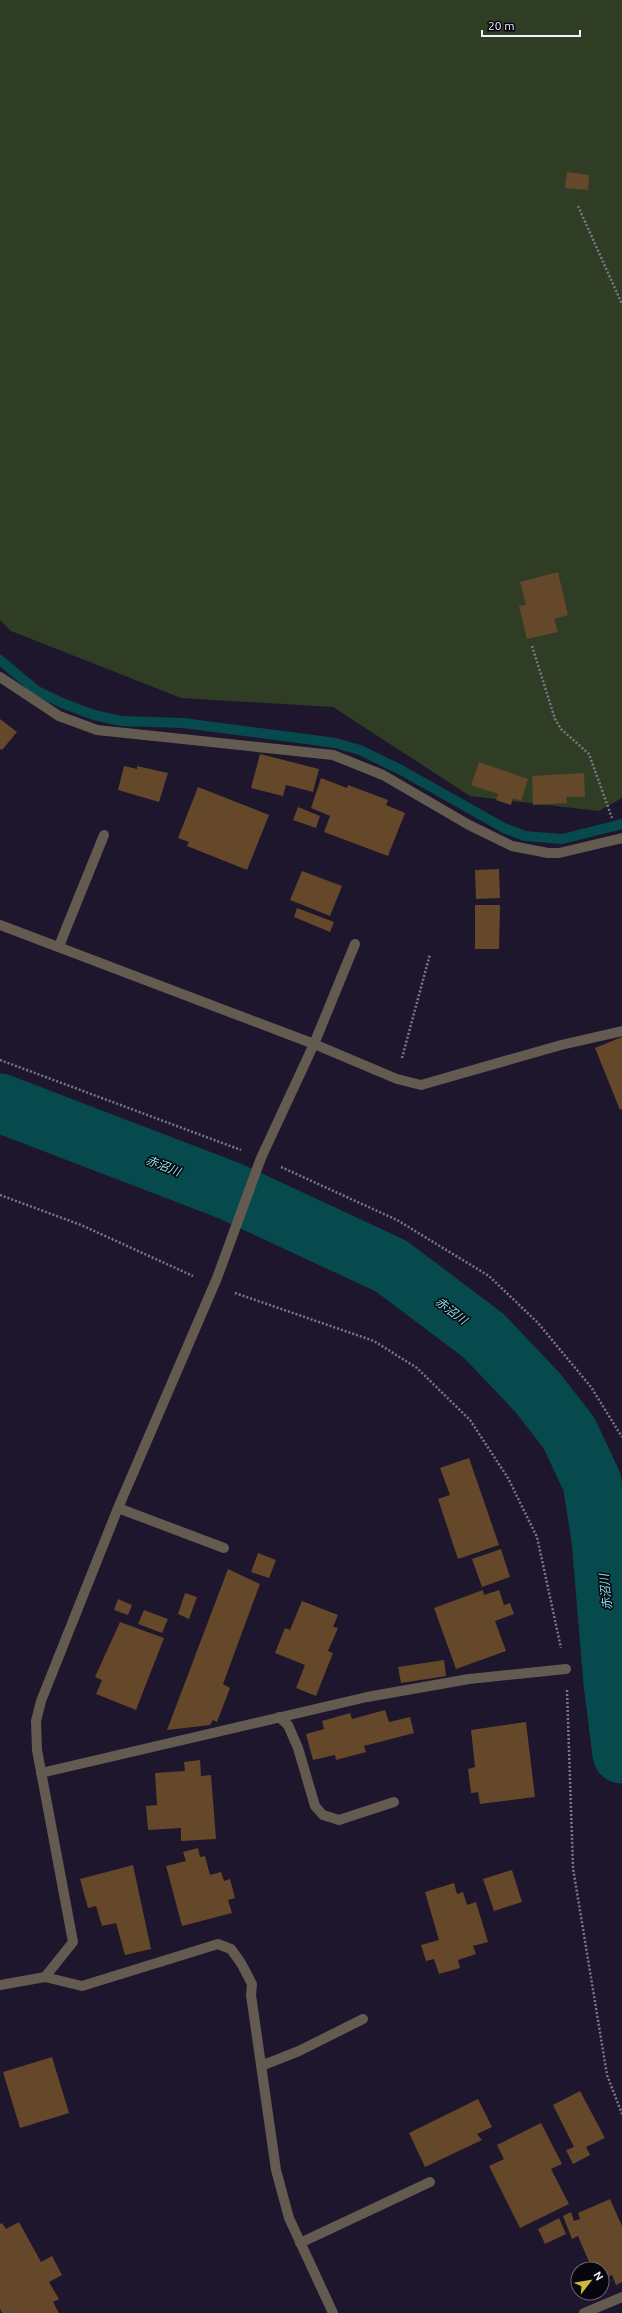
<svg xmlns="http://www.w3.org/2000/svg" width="622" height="2313" viewBox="0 0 622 2313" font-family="Ubuntu,'Noto Sans JP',sans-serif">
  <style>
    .green { fill: #2f3d25 }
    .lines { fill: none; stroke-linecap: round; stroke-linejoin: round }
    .stream { stroke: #074a4d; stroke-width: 10 }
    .river { stroke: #074a4d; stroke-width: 59 }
    .building { fill: #654729 }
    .path { stroke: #7b7688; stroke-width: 2.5; stroke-dasharray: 2 2; stroke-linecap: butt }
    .minor { stroke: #635a50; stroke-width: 10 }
    .labels { text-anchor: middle; stroke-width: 3; stroke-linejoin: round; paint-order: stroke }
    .water-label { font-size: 12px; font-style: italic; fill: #88e6ed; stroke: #07050d }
  </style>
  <rect width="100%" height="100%" fill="#1e162d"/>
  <path class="green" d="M0 0H622V798L599 811 470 796 333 707 181 698 11 631 0 620Z"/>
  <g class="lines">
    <path class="stream" d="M0 660 37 691 62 703 94 715 121 721 183 723 306 739 335 743 360 750 401 770 504 828 525 836 562 839 622 824"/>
    <path class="river" d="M0 1103 230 1191 391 1266 484 1336 538 1393 569 1433 592 1482 601 1539 613 1683 622 1754"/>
  </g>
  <path class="building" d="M567 172 589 175 588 190 565 188Z
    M558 572 568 615 554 619 558 632 527 639 519 606 526 605 520 582Z
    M0 719 17 732 2 750 0 749Z
    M260 754 319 769 313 792 286 785 283 796 251 788Z
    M479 762 528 779 521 801 513 798 511 805 496 800 498 794 471 785Z
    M124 766 137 769V766L168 773 159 802 118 790Z
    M584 773 585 797H566L567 803 533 805 532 776Z
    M321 778 347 788 348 785 388 800 386 805 405 813 388 856 324 832 330 816 311 808Z
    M198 787 269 815 247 870 187 846 189 842 178 838Z
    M298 807 320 816 316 828 293 820Z
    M499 869 500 898 476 899 475 870Z
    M302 871 342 886 330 916 290 900Z
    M475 905H500L499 949H475Z
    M297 908 334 922 330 932 294 917Z
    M622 1037V1109L620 1110 595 1048Z
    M469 1458 499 1545 458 1559 438 1499 450 1495 440 1468Z
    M501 1549 510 1577 482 1587 472 1559Z
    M258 1553 276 1560 269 1578 251 1572Z
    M228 1569 260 1584 223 1684 230 1688 217 1722 213 1720 210 1725 167 1730Z
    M483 1590 484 1595 499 1590 504 1605 510 1603 514 1614 495 1621 506 1651 456 1669 434 1608Z
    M185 1593 197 1597 189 1619 178 1614Z
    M118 1599 132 1605 128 1615 114 1610Z
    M302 1601 338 1615 333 1627 338 1628 328 1651 333 1653 316 1696 296 1688 305 1665 275 1653 285 1628 290 1630Z
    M144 1610 168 1619 162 1633 138 1624Z
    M120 1622 164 1638 136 1710 96 1694 102 1680 95 1677Z
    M444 1660 446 1676 401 1683 398 1667Z
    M385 1710 389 1722 410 1717 414 1733 364 1746 366 1752 336 1760 335 1755 313 1760 306 1734 324 1729 322 1721 350 1713 352 1719Z
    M526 1722 535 1797 480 1804 478 1792 471 1793 468 1769 475 1767 471 1730Z
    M200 1760 201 1776 211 1775 216 1839 181 1841V1828L148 1830 146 1806 157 1805 155 1773 185 1771 184 1762Z
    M198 1848 200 1857 205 1856 210 1875 221 1872 224 1881 230 1879 235 1898 228 1900 232 1913 182 1926 166 1866 186 1861 183 1852Z
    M133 1865 151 1949 125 1955 116 1923 102 1926 96 1906 88 1908 80 1879Z
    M512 1870 522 1902 494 1911 483 1879Z
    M454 1883 457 1894 463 1892 467 1905 476 1902 488 1942 473 1946 476 1954 458 1960 460 1968 439 1974 434 1959 426 1961 421 1945 439 1940 425 1892Z
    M52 2057 69 2113 20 2128 3 2072Z
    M580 2091 605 2138 586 2147 590 2155 573 2164 566 2150 574 2147 553 2105Z
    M478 2099 492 2127 477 2134 482 2140 425 2167 409 2133Z
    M541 2123 562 2164 551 2169 569 2204 520 2228 489 2166 504 2159 497 2145Z
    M610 2199 622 2226V2282L616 2285 612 2275 602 2280V2269H587L585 2266 590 2264 578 2236 572 2239 563 2216 571 2212 574 2221 580 2219 578 2213Z
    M559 2218 566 2234 545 2244 538 2229Z
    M19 2222 41 2262 52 2256 62 2275 49 2282 59 2299 53 2302 59 2313H2L0 2309V2224L2 2223 6 2229Z"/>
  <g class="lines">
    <path class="path" d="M578 206 622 304
      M532 646 555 719 561 729 589 754 612 818
      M402 1058 430 954
      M0 1060 241 1150
      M281 1167 397 1220 489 1276 538 1323 591 1387 622 1437
      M0 1195 81 1225 193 1276
      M235 1293 374 1341 417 1368 470 1420 508 1478 537 1537 561 1648
      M567 1690 573 1868 607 2075 622 2114"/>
    <path class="minor" d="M0 677 59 716 97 730 333 755 383 775 469 825 512 846 548 853H559L622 838
      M0 925 314 1044 397 1079 421 1085 561 1045 622 1031
      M59 946 104 835
      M118 1508 224 1548
      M279 1717 288 1725 298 1748 315 1806 323 1815 339 1820 394 1802
      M41 1773 367 1697 469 1679 566 1669
      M45 1977 82 1986 218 1944 231 1949 241 1963 252 1984 251 1995 276 2170 289 2218 333 2313
      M0 1985 45 1977 73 1942 37 1750 36 1721 41 1701 118 1508 217 1278 261 1158 314 1044 355 944
      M261 2066 299 2051 363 2019
      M300 2243 430 2182
      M584 2313 622 2297"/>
  </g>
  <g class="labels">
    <g class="water-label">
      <text transform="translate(163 1166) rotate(21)" y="4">赤沼川</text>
      <text transform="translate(451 1311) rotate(37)" y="4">赤沼川</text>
      <text transform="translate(606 1592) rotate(-96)" y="4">赤沼川</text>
    </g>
  </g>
  <g transform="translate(590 2281) rotate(59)"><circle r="19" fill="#07050d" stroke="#65636d"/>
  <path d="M0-3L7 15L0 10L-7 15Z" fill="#cdb938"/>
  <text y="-6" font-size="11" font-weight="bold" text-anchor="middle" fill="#f3f0fd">N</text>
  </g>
  <path d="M482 30v6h98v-6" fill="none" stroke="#f3f0fd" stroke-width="2"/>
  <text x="488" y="30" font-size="12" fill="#f3f0fd" stroke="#07050d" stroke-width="3" paint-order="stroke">20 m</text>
</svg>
